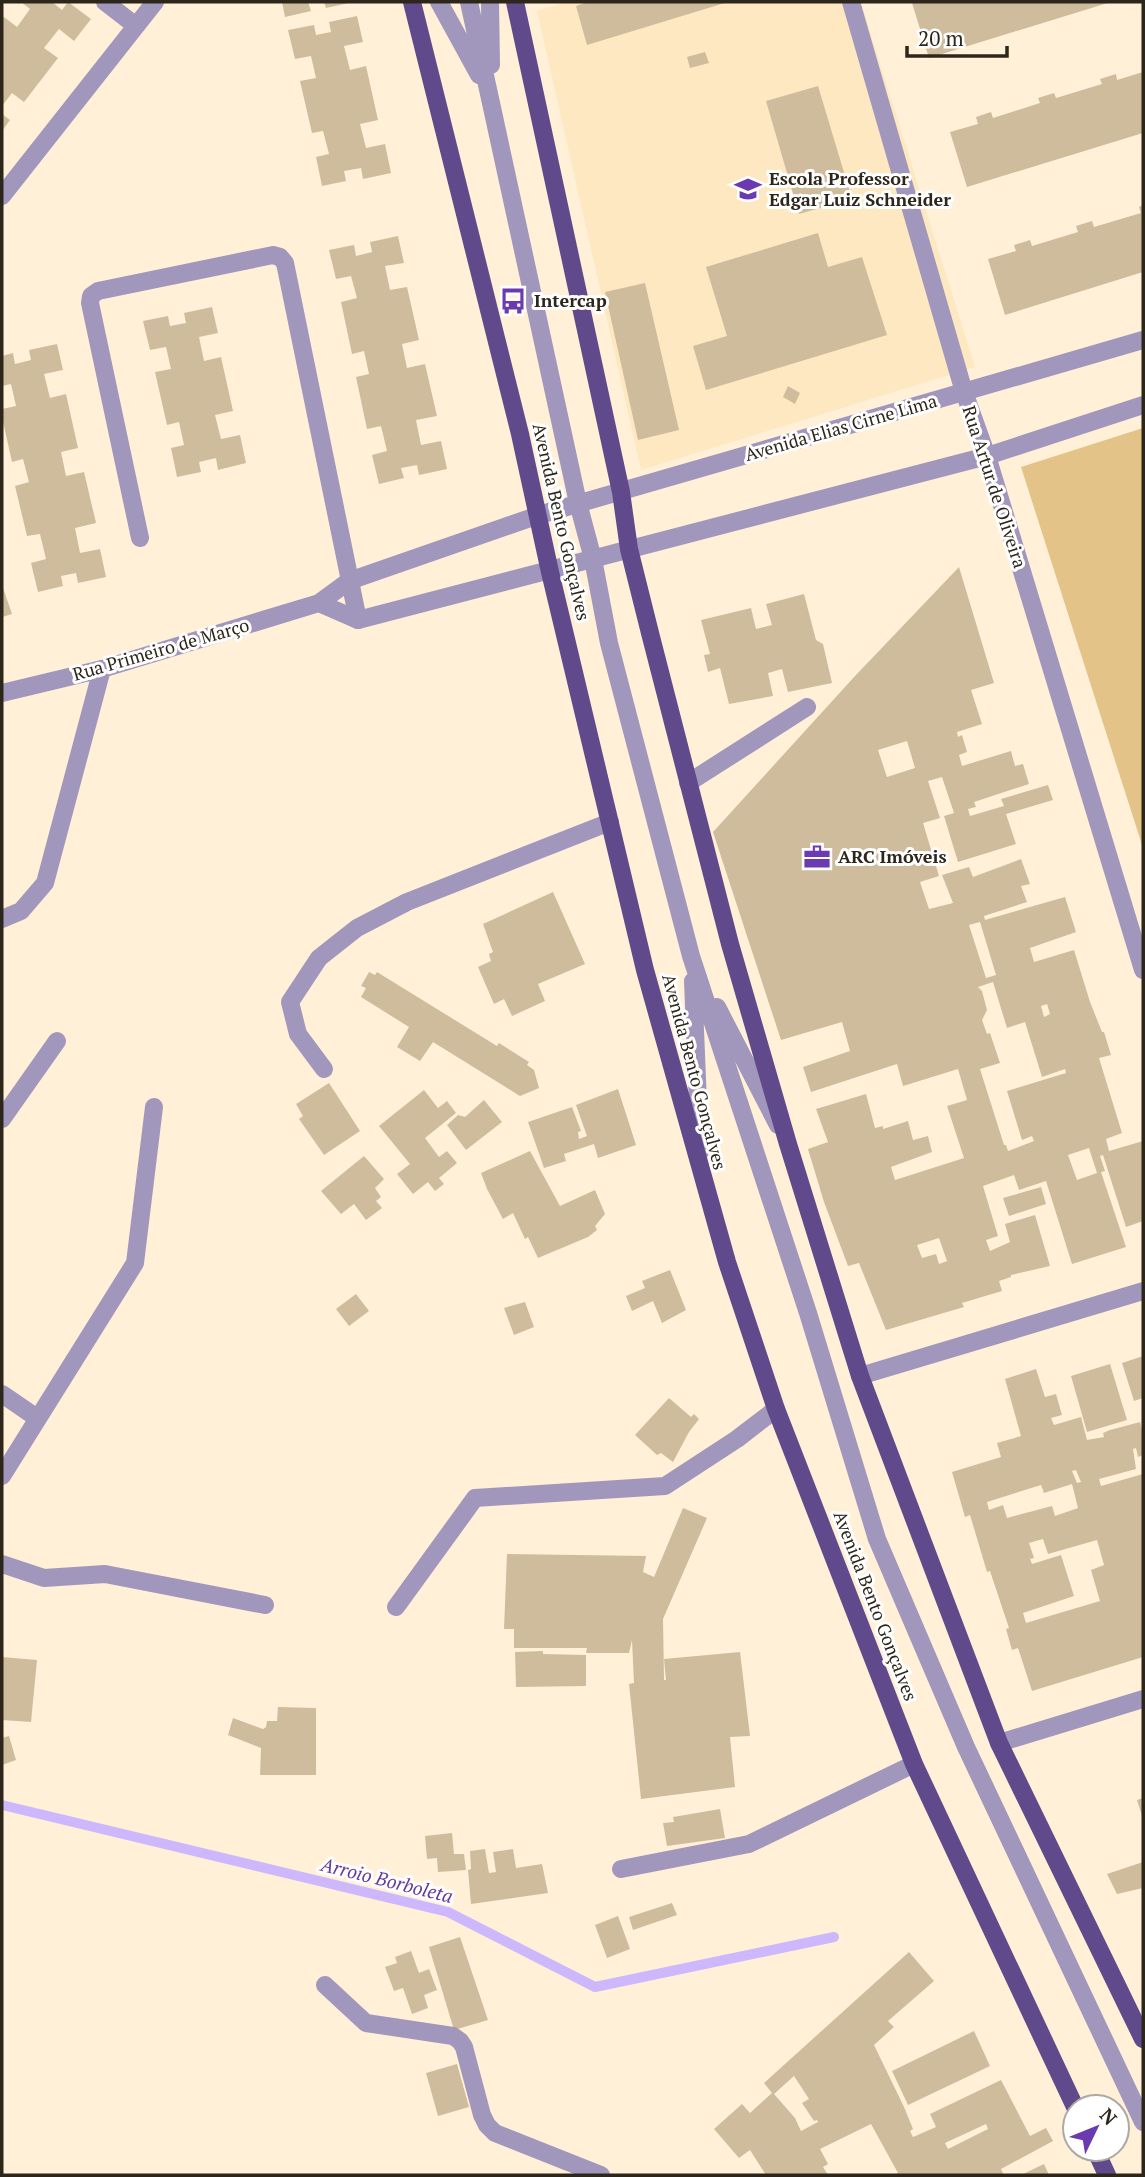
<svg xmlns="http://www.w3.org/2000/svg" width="1145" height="2177" viewBox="0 0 1145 2177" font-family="'PT Serif',serif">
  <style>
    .built { fill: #fee8c1 }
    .green { fill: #e4c388 }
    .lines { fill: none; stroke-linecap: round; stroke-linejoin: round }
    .stream { stroke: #cdb8fd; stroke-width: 10 }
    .building { fill: #cebc9d; fill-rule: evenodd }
    .service { stroke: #a196bc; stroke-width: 18 }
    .minor { stroke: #a196bc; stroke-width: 18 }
    .tertiary { stroke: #a196bc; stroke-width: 18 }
    .primary { stroke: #604a8b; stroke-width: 18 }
    .labels { text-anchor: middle; stroke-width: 6; stroke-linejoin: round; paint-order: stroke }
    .poi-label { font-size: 18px; font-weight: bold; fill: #2d271b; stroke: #fff; text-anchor: start }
    .street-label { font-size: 18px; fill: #2d271b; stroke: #fff }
    .water-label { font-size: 19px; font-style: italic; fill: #623b9d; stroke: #fff }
  </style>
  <rect width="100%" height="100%" fill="#fff0d7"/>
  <path class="built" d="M566 2H861L975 367 641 470 537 11Z"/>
  <path class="green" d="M1143 428V848L1021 467Z"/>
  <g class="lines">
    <path class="stream" d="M2 1805 448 1912 595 1987 834 1937"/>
  </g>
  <path class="building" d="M21 2H52L62 10 68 2 91 19 74 41 59 29 44 48 58 58 24 102 12 93 2 106V20L4 17 17 27 30 9Z
    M282 2H308L311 11 285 17Z
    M324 2H349V3L326 8Z
    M588 2H728L587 45 576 6Z
    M915 2H1111L929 58 912 3Z
    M357 16 363 42 344 46 350 70 366 66 378 120 360 124 366 148 385 144 391 173 363 179 361 168 344 171 346 181 322 186 316 157 329 154 323 131 312 133 300 81 316 78 311 56 295 59 288 30 314 25 316 35 331 32 329 22Z
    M705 52 709 63 690 68 687 57Z
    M1143 72V133L967 187 950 132 978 124 976 117 991 112 993 118 1040 103 1038 98 1054 93 1056 98 1102 84 1100 79 1116 74 1117 80Z
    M818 86 852 199 799 214 766 101Z
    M2 114 10 120 2 131Z
    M1143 205V272L1005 315 988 259 1016 251 1014 245 1030 240 1032 246 1078 232 1076 226 1092 221 1094 227 1141 213 1139 207Z
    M818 233 828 267 862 257 887 335 706 390 693 346 727 336 706 267Z
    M398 236 404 263 385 266 390 290 407 287 419 340 402 344 407 368 425 364 437 416 416 420 421 445 441 441 447 469 419 475 417 465 401 468 404 478 379 484 372 455 387 451 381 426 367 429 356 377 369 374 364 351 352 354 341 302 357 298 351 276 336 279 329 250 354 245 356 256 372 252 370 242Z
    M645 283 679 430 638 440 605 292Z
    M212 307 218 333 199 337 204 361 221 357 233 411 215 415 221 439 240 435 246 463 218 470 216 458 199 462 201 472 177 477 171 448 184 445 179 422 167 425 155 372 171 369 166 347 150 350 143 321 168 316 170 326 186 323 184 313Z
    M57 344 63 370 44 374 50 398 66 394 78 448 61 452 66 476 84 472 96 523 75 528 80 553 100 549 106 577 78 583 76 573 61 576 63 586 38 592 31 563 46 559 40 534 27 536 15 486 29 482 23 459 12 462 2 417V409L16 406 11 384 2 386V356L13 353 15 364 31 360 29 350Z
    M788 386 800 393 795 404 783 397Z
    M959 567 994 683 971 690 982 724 957 732 958 737 962 735 967 752 959 755 962 766 1011 751 1015 766 1023 764 1029 784 974 802 976 807 968 809 970 816 1004 806 1001 799 1048 785 1053 800 1006 814 1016 844 958 862 944 816 954 813 942 777 928 781 940 818 923 823 939 876 920 882 929 909 953 903 942 875 969 867 973 877 1021 859 1030 884 1021 886 1027 902 984 916 985 920 1065 897 1076 932 1030 948 1034 962 1074 950 1090 1002 1102 1032H1104L1111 1055 1099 1058 1122 1133 1106 1139 1109 1151 1143 1141V1221L1126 1227 1103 1155 1100 1156 1105 1171 1101 1172 1126 1247 1072 1264 1046 1181 1019 1190 1014 1175 983 1186 998 1236 986 1240 990 1251 1010 1242 1005 1224 1035 1215 1050 1266 1011 1275V1277L999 1281 1002 1291 962 1303 964 1307 886 1330 859 1263 848 1266 824 1202 808 1149 828 1142 816 1109 866 1094 875 1128 883 1126V1129L908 1121 913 1140 928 1136 932 1152 891 1167 895 1180 964 1158 947 1106 967 1100 958 1069 903 1086 897 1064 811 1092 803 1067 850 1051 842 1022 781 1040 713 832 855 676ZM907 741 915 768 887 777 878 750ZM980 922 996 975 986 978 969 925ZM993 982 1007 1028 1025 1022 1042 1077 1065 1069 1066 1073 1007 1091 1022 1140 1032 1136 1034 1141 1008 1151 1006 1145H1004L980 1069 1000 1063 990 1033 987 1034 982 1020 987 1010 982 991 978 987ZM1047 1004 1050 1014 1044 1017 1041 1006ZM1089 1148 1097 1173 1077 1180 1068 1155ZM939 1238 947 1261 939 1264 936 1254 922 1258 917 1245Z
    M2 585 12 614 2 617Z
    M804 594 816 640 823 644 832 683 788 692 782 669 768 673 773 696 729 704 720 668 708 672 704 655 710 654 701 620 751 608 756 629 772 625 766 604Z
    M553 892 585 964 538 984 545 1001 512 1016 504 999 494 1004 478 967 491 961 489 954 493 952 483 924Z
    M369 972 375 975 377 972 497 1046 499 1043 529 1062 527 1065 534 1070 539 1088 520 1096 433 1042 420 1061 397 1047 409 1027 361 997 366 988 361 986Z
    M329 1083 360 1131 324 1155 299 1119 303 1116 296 1104Z
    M618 1089 636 1145 598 1158 594 1144 564 1154 566 1161 544 1168 528 1122 572 1107 581 1131 578 1132 579 1139 587 1136 576 1105Z
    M424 1090 438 1108 447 1101 456 1113 425 1138 439 1157 447 1151 457 1163 439 1178 444 1184 435 1191 428 1182 413 1194 397 1174 410 1164 379 1126Z
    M484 1100 502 1122 466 1150 447 1125 458 1115 465 1117Z
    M530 1151 560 1206 595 1190 605 1214 595 1226 597 1230 588 1237 538 1258 528 1237 525 1239 513 1213 503 1219 487 1189 481 1173Z
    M364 1156 384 1179 375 1188 381 1197 376 1201 382 1208 366 1220 354 1204 341 1214 321 1191Z
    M1041 1187 1046 1204 1009 1216 1003 1198Z
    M670 1270 686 1310 662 1323 653 1301 632 1311 626 1296 645 1288 642 1281Z
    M356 1294 369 1311 349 1326 336 1309Z
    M525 1302 534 1327 514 1335 504 1308Z
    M1143 1356V1398L1134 1401 1122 1363Z
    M1110 1364 1127 1420 1087 1432 1071 1376Z
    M1036 1369 1045 1397 1056 1394 1062 1415 1051 1418 1054 1425 1081 1417 1087 1440 1104 1437 1103 1433 1110 1430 1140 1422 1143 1434V1455L1138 1457 1136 1448 1133 1449 1136 1469 1099 1479 1101 1486 1143 1474V1657L1032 1691 1018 1648 1012 1650 1006 1629 1009 1628 990 1571 987 1572 970 1515 965 1517 952 1472 1001 1457 997 1443 1021 1436 1005 1379ZM1076 1470 1081 1482 1077 1483 1072 1471ZM1072 1484 1078 1508 1055 1516 1052 1506 1007 1518 1003 1505 989 1510 987 1502 1041 1485 1044 1493ZM1043 1539 1048 1554 1097 1540 1104 1565 1091 1570 1100 1601 1026 1623 1023 1613 1074 1596 1061 1555 1032 1564 1030 1559 1034 1558 1029 1543Z
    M669 1398 691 1417 694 1414 699 1419 689 1432 673 1462 661 1453 657 1455 635 1435Z
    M683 1508 707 1518 663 1619 664 1680H666L664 1659 740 1652 750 1736 730 1737 735 1787 641 1799 629 1684 634 1683 632 1640 629 1653H586L587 1648H514V1629H504L507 1554 646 1556 643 1572 654 1577Z
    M543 1651V1654L586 1655V1686L516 1687 515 1652Z
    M2 1657 37 1660 31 1722 2 1720Z
    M278 1707 316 1708V1775H260L261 1748 228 1735 233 1718 263 1729 266 1727 267 1721H277Z
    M9 1736 16 1760 2 1765V1738Z
    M1143 1798V1819L1137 1800Z
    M720 1809 725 1838 667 1846 663 1823 674 1822 673 1817Z
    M452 1833 454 1854H464L466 1870 438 1872 437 1858 427 1859 425 1836Z
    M485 1849 489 1873 496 1872 493 1852 513 1849 516 1868 542 1864 548 1893 471 1904 468 1870 471 1869 470 1851Z
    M1143 1862V1888L1117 1894 1107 1874Z
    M672 1903 677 1915 633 1930 629 1917Z
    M618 1916 630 1949 607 1958 595 1925Z
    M460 1937 488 2020 454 2030 429 1947Z
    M411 1951 419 1973 429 1969 437 1990 424 1995 428 2008 412 2014 403 1988 394 1991 385 1967 397 1963 395 1957Z
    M909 1952 934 1981 888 2021 894 2027 874 2045 904 2107 913 2129 910 2131 913 2137 936 2127 930 2114 1001 2080 1030 2136 1046 2128 1053 2141 1001 2169 1004 2175H893L898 2173 871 2124 820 2149 828 2164 823 2167 828 2175H766L750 2150 739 2158 714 2129 742 2104 750 2113 772 2093 764 2083ZM794 2076 809 2099 802 2103 814 2121 817 2120 818 2122 801 2131 795 2118 774 2094ZM986 2124 988 2129 948 2149 945 2143Z
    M974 2031 990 2066 908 2105 892 2071Z
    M457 2064 469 2107 438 2116 426 2073Z
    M1044 2164 1049 2175H1021Z"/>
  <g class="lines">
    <path class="service" d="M439 2 479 75
      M469 2 578 503 593 559 609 643 691 956 808 1313 877 1539 966 1747 1143 2122
      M490 2 491 65
      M688 783 807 707
      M693 981 700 1152
      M717 1007 778 1125
      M324 1069 298 1034 290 1002 319 958 357 928 407 902 610 822
      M396 1607 475 1498 665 1486 737 1439 776 1409
      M621 1869 749 1844 914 1764"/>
    <path class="minor" d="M105 2 136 26 155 2
      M851 2 964 392 987 456 1143 970
      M2 196 136 26
      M140 538 90 303 91 296 98 291 273 255 280 257 285 263 358 620
      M2 919 21 911 45 883 102 669
      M2 1119 57 1041
      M860 1376 1143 1291
      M2 1394 37 1418
      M2 1476 135 1263 154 1107
      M2 1564 44 1578 105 1574 265 1605
      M999 1743 1143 1699
      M325 1985 366 2023 453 2036 460 2041 464 2047 482 2115 487 2125 495 2133 601 2175"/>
    <path class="tertiary" d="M319 603 358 620 987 456 1143 405
      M2 693 102 669 319 603 349 581 539 515 1143 340"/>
    <path class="primary" d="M412 2 520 434 550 572 645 970 727 1262 776 1409 914 1764 1075 2107
      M515 2 621 492 629 549 650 633 730 944 788 1144 860 1376 999 1743 1143 2039
      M1095 2149 1107 2175"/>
  </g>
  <defs>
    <g id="school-bare" transform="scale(2.1)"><path d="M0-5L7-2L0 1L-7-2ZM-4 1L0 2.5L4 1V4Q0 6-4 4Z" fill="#6b3ab1" stroke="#fff" stroke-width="2.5" paint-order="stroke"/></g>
    <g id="bus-bare" transform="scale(2.1)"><path d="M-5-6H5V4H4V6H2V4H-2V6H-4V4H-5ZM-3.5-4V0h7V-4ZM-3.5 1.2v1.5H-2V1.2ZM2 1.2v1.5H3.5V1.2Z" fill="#6b3ab1" stroke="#fff" stroke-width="2.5" paint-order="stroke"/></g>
    <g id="office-bare" transform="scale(2.1)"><path d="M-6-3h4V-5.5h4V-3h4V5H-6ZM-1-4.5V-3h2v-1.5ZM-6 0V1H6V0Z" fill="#6b3ab1" stroke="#fff" stroke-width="2.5" paint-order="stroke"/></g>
  </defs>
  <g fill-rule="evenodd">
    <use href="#school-bare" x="748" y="189"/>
    <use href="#bus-bare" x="513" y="301"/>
    <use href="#office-bare" x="817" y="857"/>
  </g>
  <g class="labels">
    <g class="poi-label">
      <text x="769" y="185">Escola Professor<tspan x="769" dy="21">Edgar Luiz Schneider</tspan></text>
      <text x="534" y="307">Intercap</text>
      <text x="838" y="863">ARC Imóveis</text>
    </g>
    <g class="street-label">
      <text transform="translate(841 428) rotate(-16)" y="6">Avenida Elias Cirne Lima</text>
      <text transform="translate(994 487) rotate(72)" y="6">Rua Artur de Oliveira</text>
      <text transform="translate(561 522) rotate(77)" y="6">Avenida Bento Gonçalves</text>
      <text transform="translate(161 650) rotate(-16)" y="6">Rua Primeiro de Março</text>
      <text transform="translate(694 1072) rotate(75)" y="6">Avenida Bento Gonçalves</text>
      <text transform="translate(875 1606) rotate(69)" y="6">Avenida Bento Gonçalves</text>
    </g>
    <g class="water-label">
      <text transform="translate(387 1880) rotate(14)" y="7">Arroio Borboleta</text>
    </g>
  </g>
  <rect width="1145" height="2177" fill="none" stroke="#2d271b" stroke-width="7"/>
  <g transform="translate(1096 2128) rotate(47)"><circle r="33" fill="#ffffff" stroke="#aba9a4" stroke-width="2"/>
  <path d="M0-5L12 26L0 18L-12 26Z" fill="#6b3ab1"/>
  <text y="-10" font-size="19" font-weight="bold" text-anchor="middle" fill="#2d271b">N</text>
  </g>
  <path d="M907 46v10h100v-10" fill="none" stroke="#2d271b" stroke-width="3.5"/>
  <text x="918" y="46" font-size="21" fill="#2d271b" stroke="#ffffff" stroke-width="5" paint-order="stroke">20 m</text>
</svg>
